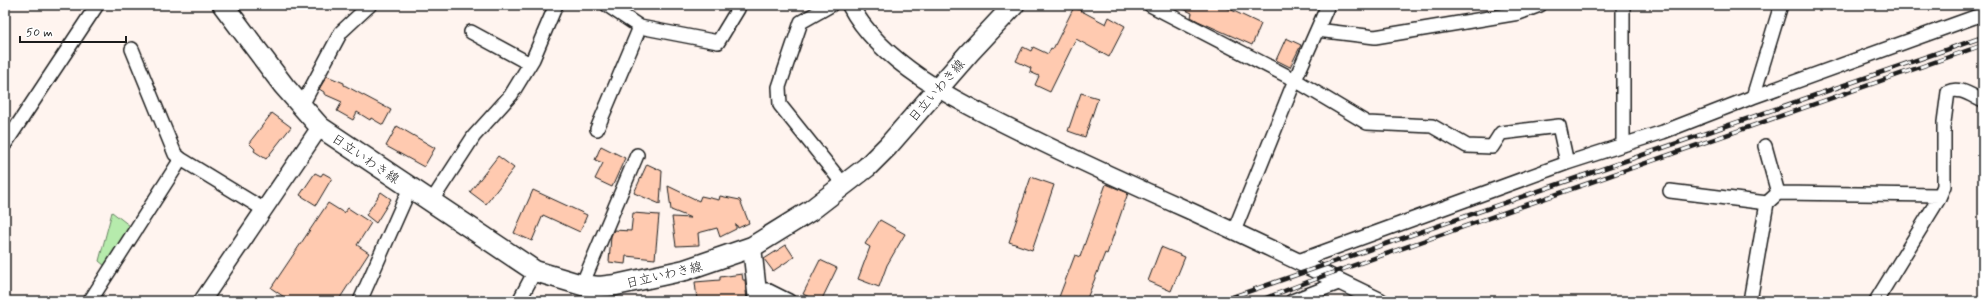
<svg xmlns="http://www.w3.org/2000/svg" width="1988" height="306" viewBox="0 0 1988 306" font-family="Mynerve,'Klee One',sans-serif">
  <style>
    .green { fill: #b6ebac; stroke: #698464 }
    .building { fill: #ffcab0; stroke: #1c1c1c }
    .lines { fill: none; stroke-linecap: round; stroke-linejoin: round }
    .minor-casing { stroke: #1c1c1c; stroke-width: 16 }
    .tertiary-casing { stroke: #1c1c1c; stroke-width: 19 }
    .secondary-casing { stroke: #1c1c1c; stroke-width: 21 }
    .primary-casing { stroke: #1c1c1c; stroke-width: 23 }
    .minor { stroke: #fff; stroke-width: 13 }
    .tertiary { stroke: #fff; stroke-width: 16 }
    .secondary { stroke: #fff; stroke-width: 18 }
    .primary { stroke: #fff; stroke-width: 20 }
    .rail-casing { stroke: #1c1c1c; stroke-width: 4.5 }
    .rail { stroke: #fff; stroke-width: 3; stroke-dasharray: 9; stroke-linecap: butt }
    .labels { text-anchor: middle; stroke-width: 3.5; stroke-linejoin: round; paint-order: stroke }
    .street-label { font-size: 13px; fill: #1c1c1c; stroke: #fff }
  </style>
  <rect width="100%" height="100%" fill="#fff4ef"/>
  <filter id="ink" filterUnits="userSpaceOnUse"><feTurbulence type="fractalNoise" baseFrequency=".025" numOctaves="2"/><feDisplacementMap in="SourceGraphic" scale="8" xChannelSelector="R" yChannelSelector="G"/><feConvolveMatrix kernelMatrix="1 2 1 2 8 2 1 2 1" color-interpolation-filters="sRGB"/></filter>
  <g filter="url(#ink)">
    <path class="green" d="M112 212 130 226 105 266 99 261Z"/>
    <path class="building" d="M1175 5H1221L1261 24 1252 45 1198 21 1191 17 1192 13Z
      M1074 7 1106 24 1109 17 1125 26 1109 57 1076 39 1050 92 1035 85 1039 76 1030 72 1031 68 1016 61 1023 47 1031 51 1033 47 1048 54 1051 48 1053 49Z
      M1286 38 1301 45 1290 67 1276 60Z
      M327 76 344 83V85L391 110 383 125 371 118 370 120 357 112 353 120 337 111 342 102 324 94V92L319 89Z
      M1081 93 1098 98 1085 137 1068 131Z
      M272 113 291 127 266 159 254 151 255 149 249 143Z
      M397 126 435 148 424 167 386 146Z
      M601 146 625 158 612 187 595 179 603 163 595 160Z
      M498 156 514 168 486 204 470 192Z
      M647 164 662 171 660 204 634 193Z
      M315 173 321 176 323 173 332 178 316 205 300 195Z
      M1031 177 1054 185 1032 250 1009 242Z
      M1106 184 1128 193 1107 254 1105 253 1086 301H1070L1059 297 1075 255 1080 257Z
      M668 186 699 201 701 196 719 200 720 196 740 200 749 223 738 228 736 224V229L720 237 717 228 698 233 699 245 676 246 672 217 691 218 671 210Z
      M533 190 587 215 580 232 543 215 532 241 514 233Z
      M381 192 391 199 376 223 366 215Z
      M328 203 344 213 348 208 371 223 357 245 369 253 338 301H290L271 288Z
      M633 213 659 215 655 259 626 256 625 264 609 262 611 236 614 230 631 231Z
      M880 220 905 234 887 265 879 287 858 279 870 247 865 244Z
      M786 245 794 257 773 271 764 259Z
      M1161 247 1185 257 1171 291 1148 281Z
      M820 260 837 268 821 301H817L803 294Z
      M742 274 743 280H745L747 301 697 300 695 282 720 280V277Z"/>
    <g class="lines">
      <g class="minor-casing">
        <path id="minor" d="M607 5 640 27 718 42 738 9 739 5
          M831 5 801 22 779 87 780 105 844 185
          M1150 5 1295 80 1367 123 1432 126 1467 146 1492 147 1501 133 1559 126 1567 163 1298 261
          M1317 30 1375 37 1519 13 1540 5
          M471 32 530 64
          M132 49 175 154 181 159
          M1753 97 1983 14
          M301 107 341 32 370 5
          M597 129 640 27
          M5 144 97 5
          M1623 145V5
          M1765 146 1778 193
          M1567 163 1663 132 1753 97 1781 5
          M1670 191 1767 203 1750 301
          M431 202 474 136 511 95 533 59 556 5
          M1767 203 1778 193 1940 195
          M1234 231 1295 80 1328 5
          M582 285 637 155
          M757 291 767 290 789 301
          M90 301 181 159 263 209
          M360 301 410 188
          M519 301 535 271
          M1292 301 1341 282
          M1876 301 1938 200 1944 186V122L1948 92C1959 86 1972 96 1983 101"/>
      </g>
      <g class="tertiary-casing">
        <path id="tertiary" d="M850 5C883 68 968 106 1028 136 1081 162 1134 186 1188 210 1252 239 1316 270 1380 301
          M202 301 320 127"/>
      </g>
      <g class="secondary-casing">
        <path id="secondary" d="M752 247 758 301"/>
      </g>
      <g class="primary-casing">
        <path id="primary" d="M223 5 284 86 320 127 535 271 582 285 599 287 616 285 685 270 752 247 810 211 867 167 888 146 969 53 1014 5"/>
      </g>
      <use href="#minor" class="minor"/>
      <use href="#tertiary" class="tertiary"/>
      <use href="#secondary" class="secondary"/>
      <use href="#primary" class="primary"/>
      <g class="rail-casing">
        <path id="rail" d="M1221 301 1983 37
          M1258 301 1326 275 1983 45"/>
      </g>
      <use href="#rail" class="rail"/>
    </g>
  </g>
  <g class="labels">
    <g class="street-label">
      <text transform="translate(936 90) rotate(-49)" y="5">日立いわき線</text>
      <text transform="translate(366 158) rotate(34)" y="5">日立いわき線</text>
      <text transform="translate(664 274) rotate(-13)" y="5">日立いわき線</text>
    </g>
  </g>
  <rect width="1988" height="306" fill="none" stroke="#fff" stroke-width="20"/>
  <rect x="10" y="10" width="1968" height="286" fill="none" stroke="#1c1c1c" stroke-width="1.5" filter="url(#ink)"/>
  <path d="M20 36v6h106v-6" fill="none" stroke="#1c1c1c" stroke-width="2"/>
  <text x="26" y="36" font-size="12" fill="#1c1c1c" stroke="#ffffff" stroke-width="3" paint-order="stroke">50 m</text>
</svg>
